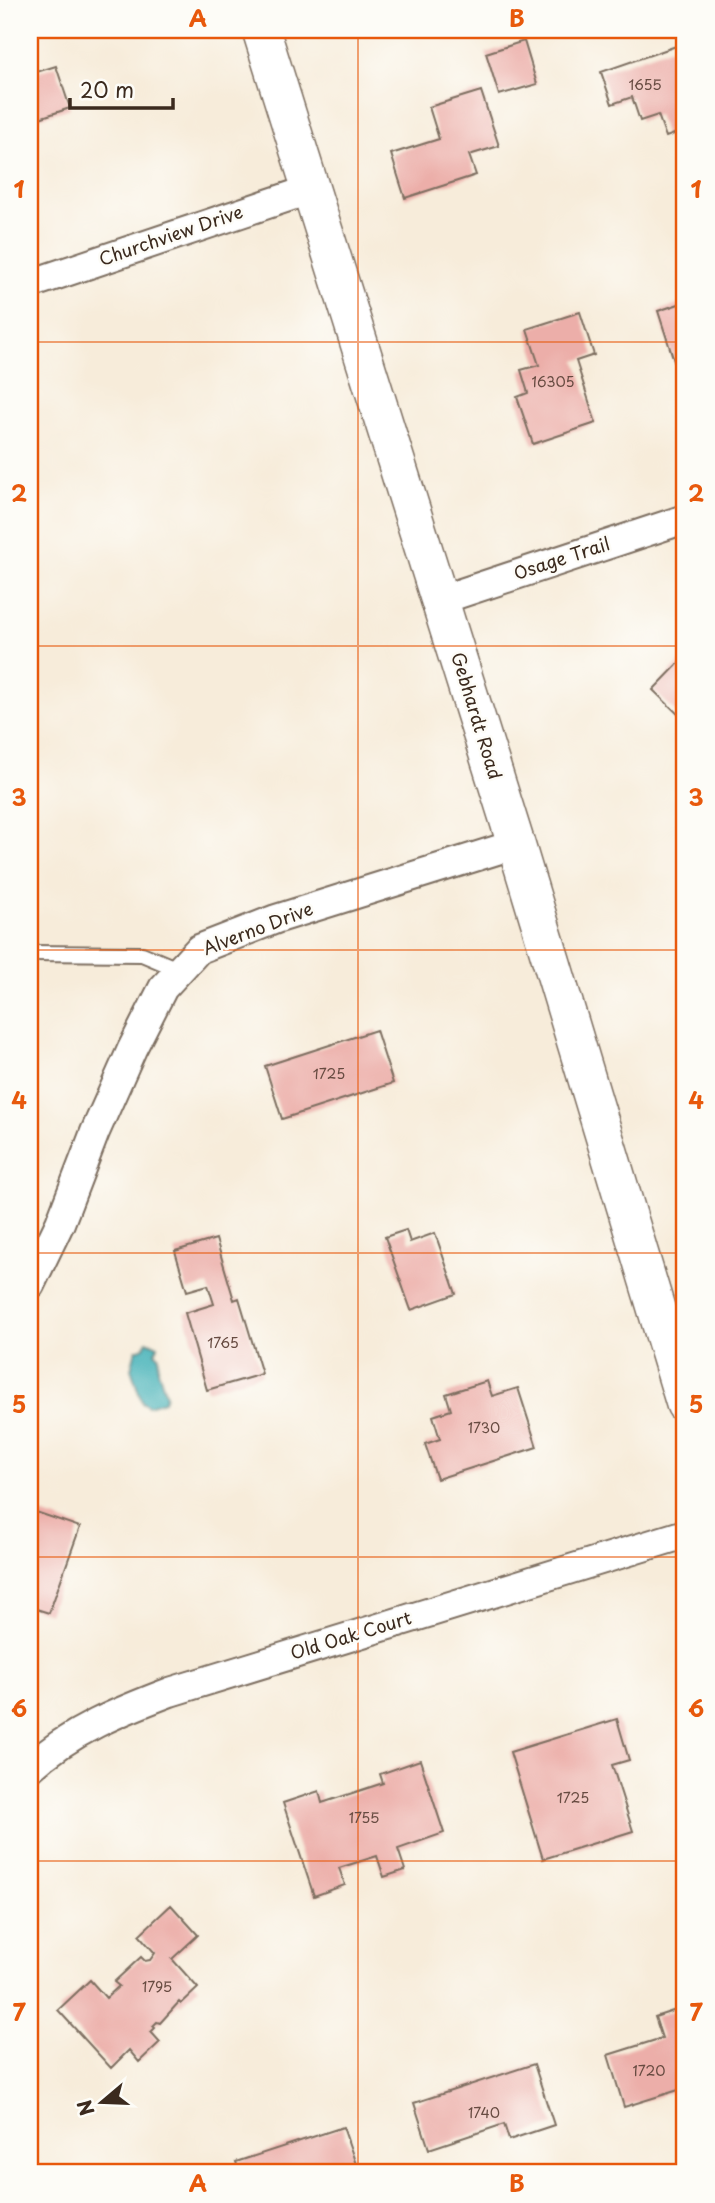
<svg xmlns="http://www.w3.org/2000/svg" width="715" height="2203" viewBox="0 0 715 2203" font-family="'Playpen Sans',sans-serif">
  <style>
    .water { fill: #3eafb6; stroke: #3c6c6a; stroke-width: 2 }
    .building { fill: #ecaea9 }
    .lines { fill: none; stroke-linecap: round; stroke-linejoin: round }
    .service-casing { stroke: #7d6e60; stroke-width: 18 }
    .minor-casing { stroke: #7d6e60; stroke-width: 32 }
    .tertiary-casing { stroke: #7d6e60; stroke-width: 40 }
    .service { stroke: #fff; stroke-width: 14 }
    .minor { stroke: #fff; stroke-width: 28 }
    .tertiary { stroke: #fff; stroke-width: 37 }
    .grid { fill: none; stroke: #e8590c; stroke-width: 2; stroke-opacity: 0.55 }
    .labels { text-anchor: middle; stroke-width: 5; stroke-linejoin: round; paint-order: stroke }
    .number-label { font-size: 14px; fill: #674b41 }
    .street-label { font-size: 18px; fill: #3b2a1e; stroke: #fdfcf7 }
    .neatline { fill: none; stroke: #e8590c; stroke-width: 2.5 }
    .grid-label { font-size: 23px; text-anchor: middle; font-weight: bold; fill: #e8590c }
  </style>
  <rect width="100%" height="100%" fill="#fdfcf7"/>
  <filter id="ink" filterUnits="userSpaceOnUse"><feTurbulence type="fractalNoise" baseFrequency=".0143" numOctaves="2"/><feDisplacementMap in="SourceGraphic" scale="14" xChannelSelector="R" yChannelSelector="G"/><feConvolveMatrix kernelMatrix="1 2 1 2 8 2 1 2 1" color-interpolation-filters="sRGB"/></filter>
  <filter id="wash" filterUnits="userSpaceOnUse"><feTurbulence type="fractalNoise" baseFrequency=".00686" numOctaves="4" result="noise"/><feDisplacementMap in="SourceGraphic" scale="28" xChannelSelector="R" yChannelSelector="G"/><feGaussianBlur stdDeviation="1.57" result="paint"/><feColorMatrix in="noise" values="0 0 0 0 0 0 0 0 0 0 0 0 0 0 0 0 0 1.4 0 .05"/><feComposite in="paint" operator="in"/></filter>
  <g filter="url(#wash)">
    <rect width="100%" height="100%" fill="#f7ecda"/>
    <path class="water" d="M147 1341 158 1346 155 1352 159 1356 158 1370 166 1395 164 1401 148 1406 142 1402 131 1369 136 1350 144 1347Z"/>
    <g id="blocks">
      <path class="building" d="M524 41 537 84 499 95 486 53Z
        M685 43V130L666 137 658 115 640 121 632 97 612 104 601 72Z
        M56 66 70 108 30 121V74Z
        M481 91 499 146 469 155 476 175 405 198 391 154 439 139 429 107Z
        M685 302V361L675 364 658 311Z
        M580 312 594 355 576 361 596 423 533 444 517 397 528 393 521 370 539 365 527 329Z
        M685 657V721L653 690Z
        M376 1030 393 1083 282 1119 265 1066Z
        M406 1230 410 1242 435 1233 456 1294 411 1310 385 1237Z
        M216 1239 234 1300 239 1298 262 1374 207 1390 185 1313 214 1304 208 1285 187 1291 175 1251Z
        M487 1381 492 1396 518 1388 537 1447 437 1479 425 1444 440 1439 433 1416 451 1410 446 1394Z
        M36 1512 80 1527 49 1613 30 1607V1530Z
        M617 1719 629 1760 612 1765 633 1831 543 1859 510 1752Z
        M420 1760 444 1833 398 1849 405 1870 384 1877 377 1856 339 1868 345 1885 314 1896 283 1803 319 1791 322 1803 383 1783 380 1774Z
        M171 1905 198 1935 172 1959 198 1988 181 2004 179 2002 160 2023 157 2022 153 2026 155 2028 151 2032 160 2042 139 2062 129 2050 111 2068 58 2010 90 1980 106 1998 119 1986 114 1982 141 1957 145 1961 150 1960 155 1953 139 1935Z
        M685 2007V2088L624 2107 608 2055 662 2038 655 2017Z
        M534 2064 554 2125 509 2140 504 2124 429 2149 414 2103Z
        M343 2127 359 2173H240L236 2162Z"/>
    </g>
  </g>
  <g filter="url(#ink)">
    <use href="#blocks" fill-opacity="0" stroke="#7d6e60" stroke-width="2"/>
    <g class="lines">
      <g class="service-casing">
        <path id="service" d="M30 953 142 954 180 970"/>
      </g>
      <g class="minor-casing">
        <path id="minor" d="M30 284 312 189
          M440 600 685 519
          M30 1285 60 1223 95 1132 132 1049 163 988 199 949 276 919 516 844
          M30 1768C70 1731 120 1711 170 1692L685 1534"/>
      </g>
      <g class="tertiary-casing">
        <path id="tertiary" d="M261 30 516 844 685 1404"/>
      </g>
      <use href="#service" class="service"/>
      <use href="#minor" class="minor"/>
      <use href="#tertiary" class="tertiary"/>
    </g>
  </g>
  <path class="grid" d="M358 30V2173M30 342H685M30 646H685M30 950H685M30 1253H685M30 1557H685M30 1861H685"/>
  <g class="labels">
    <g class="number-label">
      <text x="645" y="90">1655</text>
      <text x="553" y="387">16305</text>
      <text x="329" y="1079">1725</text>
      <text x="223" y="1348">1765</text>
      <text x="484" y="1433">1730</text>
      <text x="573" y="1803">1725</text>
      <text x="364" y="1823">1755</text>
      <text x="157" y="1992">1795</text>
      <text x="649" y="2076">1720</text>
      <text x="484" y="2118">1740</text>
    </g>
    <g class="street-label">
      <text transform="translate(171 236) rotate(-19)" y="6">Churchview Drive</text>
      <text transform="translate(562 559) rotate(-18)" y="6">Osage Trail</text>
      <text transform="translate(476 716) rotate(73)" y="6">Gebhardt Road</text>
      <text transform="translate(258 929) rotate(-21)" y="6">Alverno Drive</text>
      <text transform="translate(351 1636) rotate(-17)" y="6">Old Oak Court</text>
    </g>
  </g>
  <rect width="715" height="2203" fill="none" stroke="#fdfcf7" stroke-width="77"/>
  <g transform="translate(102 2102) rotate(251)" stroke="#fdfcf7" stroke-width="5" paint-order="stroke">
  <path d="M0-5L12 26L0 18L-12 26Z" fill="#3b2a1e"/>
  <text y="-10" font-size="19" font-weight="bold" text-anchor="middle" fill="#3b2a1e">N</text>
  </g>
  <path d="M70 98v10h103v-10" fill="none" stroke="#3b2a1e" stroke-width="3.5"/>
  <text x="80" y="98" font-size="21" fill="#3b2a1e" stroke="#fdfcf7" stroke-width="5" paint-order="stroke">20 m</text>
  <rect x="38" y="38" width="638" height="2126" class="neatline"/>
  <g class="grid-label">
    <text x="198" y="27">A</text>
    <text x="517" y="27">B</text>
    <text x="19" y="198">1</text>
    <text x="696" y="198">1</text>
    <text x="19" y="502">2</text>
    <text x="696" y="502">2</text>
    <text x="19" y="806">3</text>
    <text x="696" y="806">3</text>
    <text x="19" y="1109">4</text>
    <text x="696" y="1109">4</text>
    <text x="19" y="1413">5</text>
    <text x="696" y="1413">5</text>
    <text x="19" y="1717">6</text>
    <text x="696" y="1717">6</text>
    <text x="19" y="2021">7</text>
    <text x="696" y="2021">7</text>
    <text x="198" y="2192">A</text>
    <text x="517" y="2192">B</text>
  </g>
</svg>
